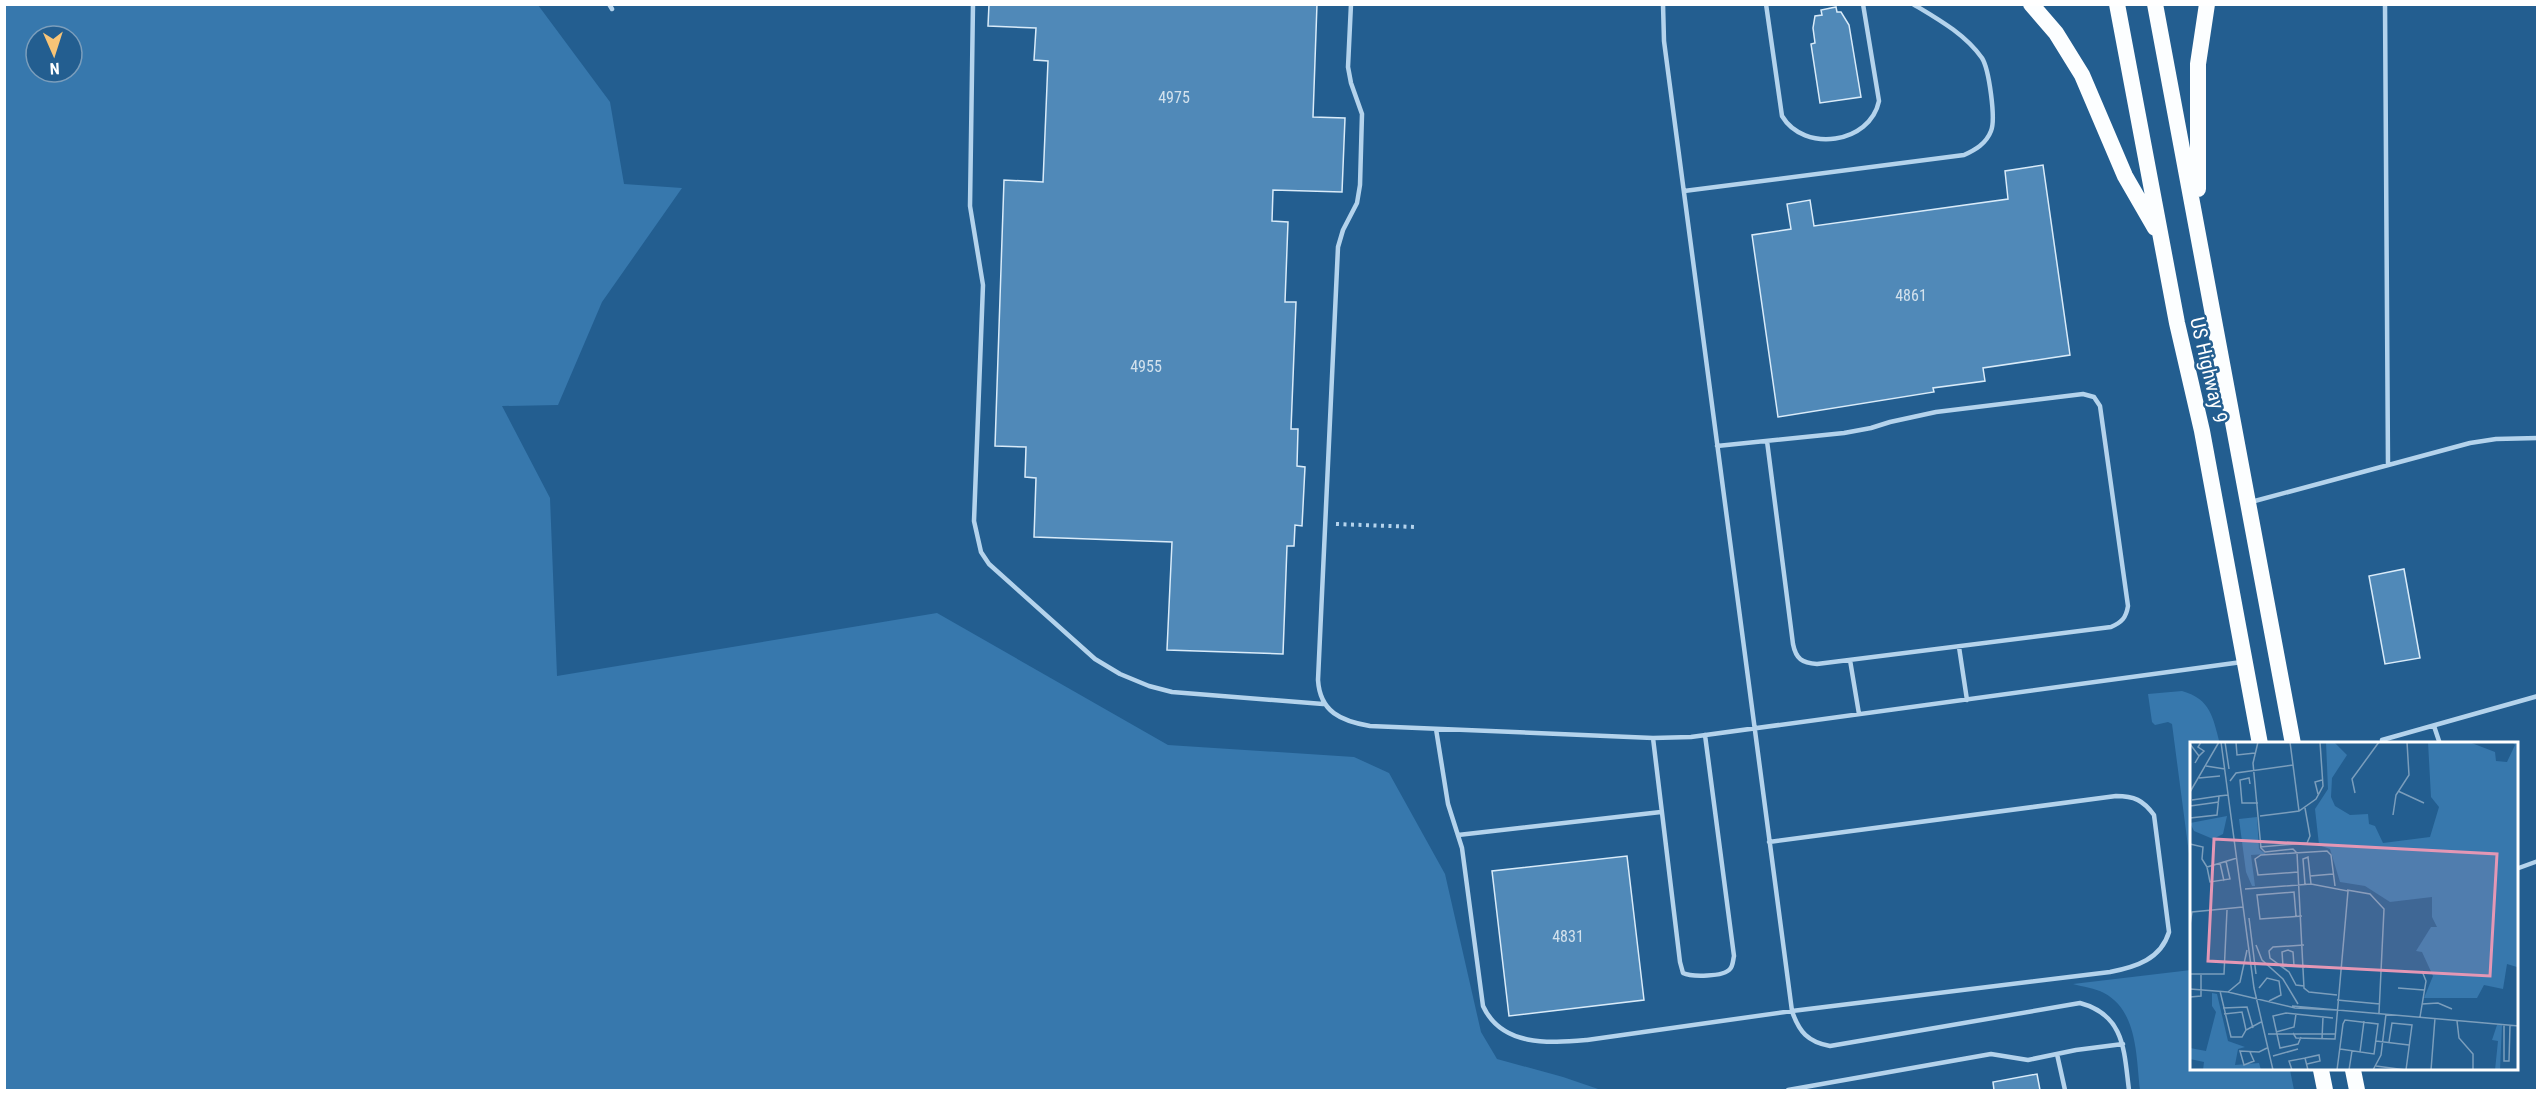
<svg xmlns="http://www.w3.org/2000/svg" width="2542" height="1095" viewBox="0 0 2542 1095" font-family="'Roboto Condensed',sans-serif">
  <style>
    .green { fill: #3778ad; fill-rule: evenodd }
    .building { fill: #5089b8; stroke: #d9ebf9; stroke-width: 1.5 }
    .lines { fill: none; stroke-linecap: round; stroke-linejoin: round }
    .path { stroke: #b4d3ec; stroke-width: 4; stroke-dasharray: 3 4.5; stroke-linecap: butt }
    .service { stroke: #b4d3ec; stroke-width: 4.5 }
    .trunk { stroke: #fcfeff; stroke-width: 16 }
    .labels { text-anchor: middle; stroke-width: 5; stroke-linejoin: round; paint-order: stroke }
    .number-label { font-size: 16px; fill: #d3e2ed }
    .street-label { font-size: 20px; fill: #fff; stroke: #235e90 }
    .inset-road { fill: none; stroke: #7b9ebc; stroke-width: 1.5 }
    .view { fill: #e497b5; fill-opacity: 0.15; stroke: #e497b5; stroke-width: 3 }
    .inset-edge { fill: none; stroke: #fff; stroke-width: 3 }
  </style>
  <rect width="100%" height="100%" fill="#235e90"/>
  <path class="green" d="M5 4 538 5 610 102 624 184 682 188 602 302 558 405 502 406 550 498 557 676 937 613 1168 745 1354 757 1389 773 1445 874 1481 1032 1497 1059 1563 1077 1601 1090H5ZM36 36H72V72H36Z
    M2182 691C2211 699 2213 718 2220 744H2191V869L2172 724 2168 722 2155 725 2152 722 2148 694Z
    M2191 970V1070H2290L2294 1090H2140C2136 1057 2138 1011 2104 993 2095 988 2083 987 2073 984Z"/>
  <path class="building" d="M989 4H1317L1313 117 1345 118 1342 192 1273 190 1272 221 1288 222 1285 302H1296L1291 429H1298L1297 466 1305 467 1302 526 1295 525 1294 546H1287L1283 654 1167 650 1172 542 1034 537 1036 478 1025 477 1026 447 995 446 1004 180 1043 182 1048 61 1034 60 1036 28 988 26Z
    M1836 7 1837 12H1841L1849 25 1861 97 1820 103 1811 44 1815 43 1813 28 1815 16 1822 15 1821 10Z
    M2043 165 2070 355 1983 368 1985 381 1933 388 1934 392 1778 417 1752 235 1791 229 1787 204 1810 200 1814 226 2008 199 2005 171Z
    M2404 569 2420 658 2385 664 2369 576Z
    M1627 856 1644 1000 1509 1016 1492 871Z
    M2037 1074 2040 1090H1994L1993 1082Z"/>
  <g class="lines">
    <path class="path" d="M1336 524 1416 527"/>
    <path class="service" d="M609 4 612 9
      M973 4 970 206 983 285 974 521 981 552 989 564 1095 659 1120 674 1149 686 1172 692 1323 704
      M1351 4 1348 67 1351 83 1362 114 1360 185 1357 203 1343 230 1338 247 1318 680C1320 712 1341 721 1370 726L1653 738 1691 737 2242 662
      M1663 4 1664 41 1792 1011C1799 1032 1808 1042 1830 1046L2080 1003C2125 1015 2124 1051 2129 1090
      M1766 4 1782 116C1804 153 1870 144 1879 101L1863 4
      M2385 4 2388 464
      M1684 191 1964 155C1975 150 1986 144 1991 131 1996 119 1989 69 1982 58 1965 34 1938 19 1913 4
      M1717 446 1844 433 1871 428 1890 422 1936 412 2083 394 2094 397 2100 406 2128 606C2126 618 2122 622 2111 627L1817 664C1802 663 1796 659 1793 644L1767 441
      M2251 502 2470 443 2496 439 2538 438
      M1959 647 1967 700
      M1850 660 1859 714
      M2434 726 2440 744
      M1436 729 1448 804 1462 848 1483 1006C1502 1047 1549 1043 1587 1040L1792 1011 2110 972C2136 967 2161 959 2169 932L2154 815C2143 800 2134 796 2116 796L1769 842
      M1653 738 1680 962 1683 973C1691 977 1724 977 1730 969 1733 966 1733 960 1734 956L1705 735
      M2383 744 2382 740 2538 696
      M1458 835 1661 812
      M2516 869 2538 861
      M2057 1054 2065 1090
      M1788 1090 1991 1054 2028 1060 2076 1050 2123 1044"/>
    <path class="trunk" d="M2031 4 2056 33 2082 75 2125 176 2155 228
      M2117 4 2177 323 2202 431 2260 744
      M2155 4 2293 744
      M2198 189V64L2207 4
      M2321 1070 2325 1090
      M2353 1070 2357 1090"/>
  </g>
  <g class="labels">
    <g class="number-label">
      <text x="1174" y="103">4975</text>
      <text x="1911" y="301">4861</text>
      <text x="1146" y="372">4955</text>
      <text x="1568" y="942">4831</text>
    </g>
    <g class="street-label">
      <text transform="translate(2209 370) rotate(77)" y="7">US Highway 9</text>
    </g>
  </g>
  <g transform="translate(2190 742)">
    <rect width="328" height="328" fill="#235e90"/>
    <path d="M136 0H144L157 13 142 36 141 55 145 64 160 73 178 72 179 82 185 84 193 101 240 95 249 65 241 55 238 0H279L305 10 306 19 317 20 325 3 322 0H328L327 225 317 222 313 247 294 243 287 256H234L243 234 232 210 226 209 241 185H247L242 175V155L200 160 175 144 150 140 140 107 129 103 125 67 138 47ZM37 74 33 92 23 97 4 89 0 81ZM67 75 69 107 76 112 61 113 65 144H62L56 130 49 77ZM22 251 27 252 38 299 55 305 48 307 45 323 69 321 71 328H13L14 320 0 317V306L16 309 26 270 22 264ZM307 283H312L310 328H305L308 299 302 298Z" fill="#3778ad"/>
    <path class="inset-road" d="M31 0 64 246 83 328M35 0 39 27M46 0 47 13 65 11M68 0 63 21 71 106 75 110 103 107 107 111 114 246 119 250 147 253M100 0 109 69M0 2 9 14 5 21M9 14 14 9 8 5 11 0M16 24 35 27M9 36 30 34M40 39 46 31 103 23M60 42 59 36 50 38 52 61H68M208 49 234 61M0 50 29 0M165 51 162 37 189 0M128 52 125 40 132 38M2 58 29 54M0 64 29 60M203 73 206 53 219 33 217 0M70 74 109 69 126 57 133 44 130 0M0 76 27 73 29 54 38 53M0 102 13 105 12 117 17 125 47 116M70 105 117 101 120 94 115 66M30 121 34 139M17 125 20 140 40 137 36 119M108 130 68 133 65 117 71 113 137 109 141 113 145 144M120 134 143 132M115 142 113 117 118 115 121 142M55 147 121 142 158 149 145 297 106 296 103 291M157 148 180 152 194 167 189 271M106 174 104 150 67 153 70 177 112 174M59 176 66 232M0 183 2 170 53 165M66 203 72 218 93 237 108 262M92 224 115 225M93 224 92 210 98 208 103 210 104 224M0 232H34L37 168M114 244 106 243 99 230 80 216 79 209 83 205 114 203M69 246 77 236 89 239 91 253 79 259M208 246 234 248M0 247 38 250 105 266 146 268M30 249 41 295H52L56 288 71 280M38 250 50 240 57 208M0 255 11 254V233M147 258 190 262M232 262 248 261 262 267M102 264 329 284M33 266 57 265 63 286M34 272 52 270 56 288M230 275 236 239 232 229M267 279 269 296 283 312V328M314 283V319H319L320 283M86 290 104 285 106 272M78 292H145M111 295 108 302 90 306 83 274 96 271 143 276M132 297 133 275M186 299 219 303M199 300 202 281 222 283 216 328M60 310 64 319 54 323 50 309 69 310 77 306M170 310 174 279M83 314 108 307M115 316 129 313 130 319 117 322M186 324 216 328M102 328 99 319 115 316 118 328M147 328 153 282 155 278 188 282 184 312 150 307M159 328 162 309M183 328 191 313 196 272M241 328 245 276"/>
    <path class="view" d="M24 97 307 112 300 234 18 219Z"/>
    <rect width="328" height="328" class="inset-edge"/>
  </g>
  <rect width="2542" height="1095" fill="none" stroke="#ffffff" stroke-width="12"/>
  <g transform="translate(54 54) rotate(177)"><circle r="28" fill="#235e90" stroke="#7b9ebc" stroke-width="1.5"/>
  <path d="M0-4.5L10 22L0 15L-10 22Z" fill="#f7c477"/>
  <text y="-9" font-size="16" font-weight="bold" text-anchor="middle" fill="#ffffff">N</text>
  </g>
</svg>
